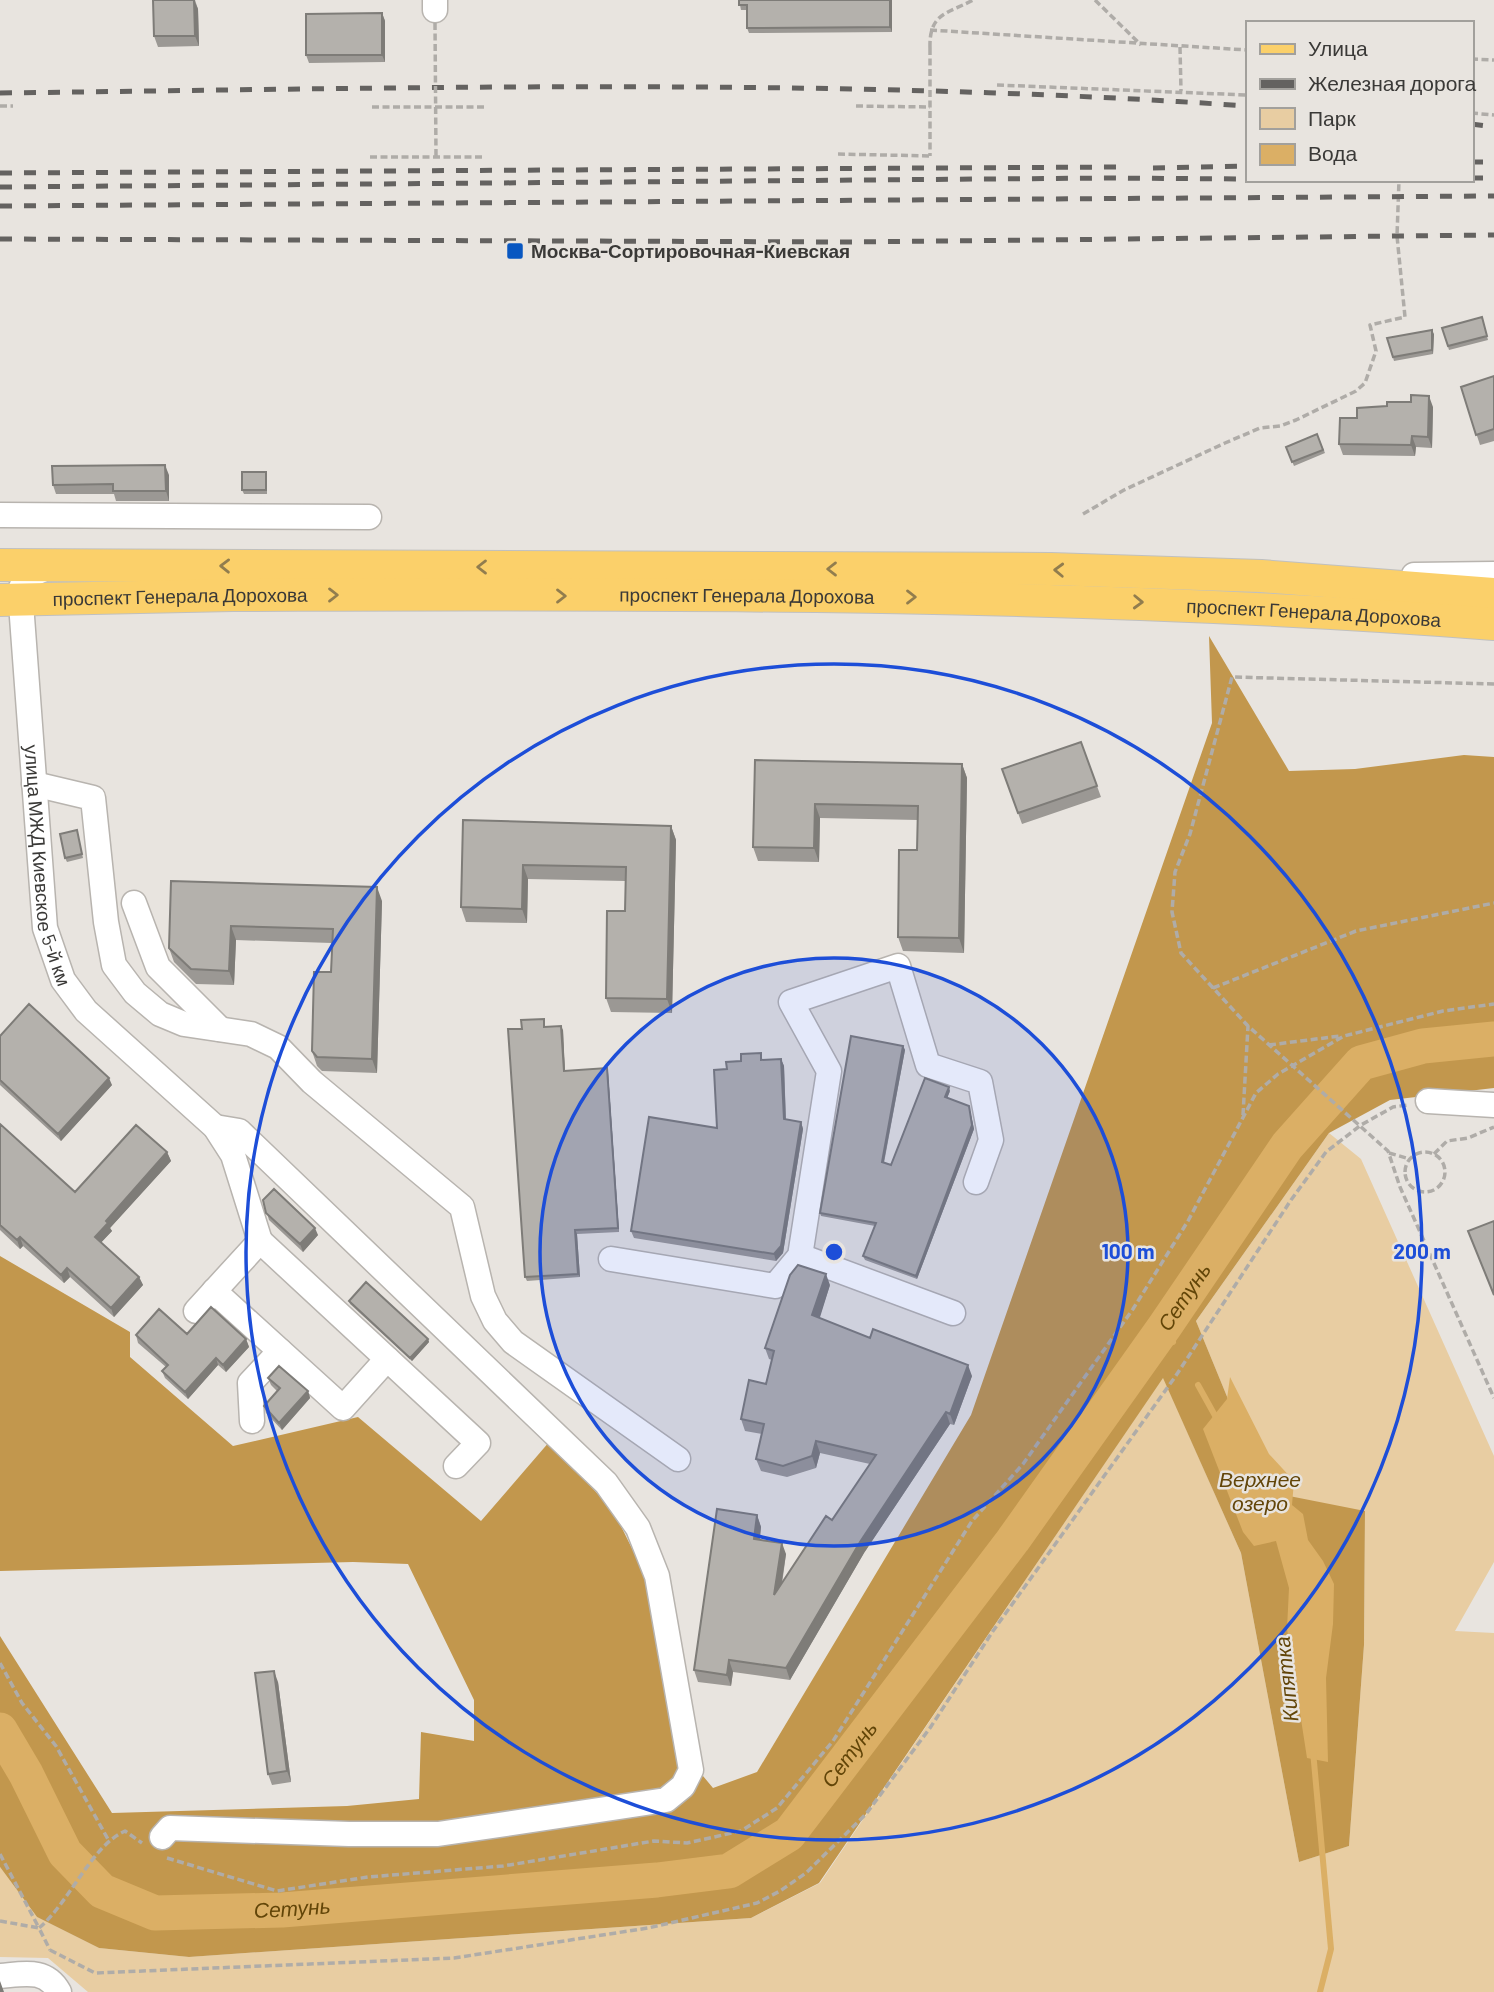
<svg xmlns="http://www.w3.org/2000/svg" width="1494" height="1992" viewBox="0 0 1494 1992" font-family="Barlow,sans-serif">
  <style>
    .green { fill: #e8cda2 }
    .forest { fill: #c2974d }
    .water { fill: #dbaf65 }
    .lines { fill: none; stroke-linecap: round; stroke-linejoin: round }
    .stream { stroke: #dbaf65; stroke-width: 6 }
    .river { stroke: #dbaf65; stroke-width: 35 }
    .minor-casing { stroke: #b8b4af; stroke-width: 27 }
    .major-casing { stroke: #c0c0bf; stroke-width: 34 }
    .path { stroke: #afaca8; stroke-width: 3.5; stroke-dasharray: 7 3.5; stroke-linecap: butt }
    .minor { stroke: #fff; stroke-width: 24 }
    .major { stroke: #fbd06a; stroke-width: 32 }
    .rail { stroke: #646260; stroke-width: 5; stroke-dasharray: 12 12; stroke-linecap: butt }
    .path-bridge { stroke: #afaca8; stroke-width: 3.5; stroke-dasharray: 7 3.5; stroke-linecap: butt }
    .wall { fill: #9b9894 }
    .shaded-wall { fill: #7e7c78 }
    .building { fill: #b4b1ac; stroke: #7e7c78; stroke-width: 2 }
    .oneway { stroke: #917d4e }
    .ring { fill: none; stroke: #1d4ed8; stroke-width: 3.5 }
    .poi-dot { fill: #0957c1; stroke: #e8e4df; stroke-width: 2.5 }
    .labels { text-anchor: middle; stroke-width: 5; stroke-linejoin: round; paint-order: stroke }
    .poi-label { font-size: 19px; font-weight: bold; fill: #3a3937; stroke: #e8e4df; text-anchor: start }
    .street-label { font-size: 19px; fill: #3a3937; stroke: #e8e4df }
    .water-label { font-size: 21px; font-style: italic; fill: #624508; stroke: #e8e4df }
    .centre { fill: #1d4ed8; stroke: #e8e4df; stroke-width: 3.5 }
    .ring-label { font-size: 21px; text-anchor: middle; font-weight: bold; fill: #1d4ed8; stroke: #e8e4df; stroke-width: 5; stroke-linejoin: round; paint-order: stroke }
  </style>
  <rect width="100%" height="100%" fill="#e8e4df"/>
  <path class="green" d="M1329 1133 1361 1159 1494 1456V1562L1455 1631 1494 1633V1992H88L48 1958 0 1957V1867L37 1917 99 1948 189 1957 751 1918 820 1883 1163 1377 1241 1553 1299 1862 1349 1846 1364 1645 1365 1512 1279 1495 1228 1399 1196 1321Z"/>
  <path class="forest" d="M1209 636 1289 771 1355 769 1464 755 1494 757V1088L1390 1100 1329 1133 1196 1321 1228 1399 1279 1494 1365 1511 1364 1645 1349 1846 1299 1862 1241 1553 1163 1378 819 1883 751 1918 189 1957 99 1948 37 1917 0 1867V1636L112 1813 347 1806 419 1799 421 1732 474 1741V1700L408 1564 353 1562 0 1571V1256L130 1332V1357L233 1446 358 1417 481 1521 550 1441 614 1512 651 1587 678 1746 713 1788 757 1772 971 1415 1212 723Z"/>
  <path class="water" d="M1230 1377 1269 1454 1294 1481 1292 1505 1303 1514 1308 1540 1323 1561 1334 1584 1333 1624 1326 1678 1328 1762 1307 1758 1287 1629 1289 1588 1276 1541 1254 1546 1243 1532 1203 1429 1227 1399Z"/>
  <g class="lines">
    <path class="stream" d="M1165 1326 1173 1342
      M1198 1385 1218 1421
      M1313 1751 1331 1949 1320 1992"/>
    <path class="river" id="s1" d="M0 1730 26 1774 65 1853 102 1891 155 1913 282 1910 657 1880 729 1871 789 1834 1013 1540 1165 1326 1287 1146 1361 1063 1423 1046 1494 1039"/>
    <g class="minor-casing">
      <g id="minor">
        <path d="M435 10V0"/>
        <path d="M0 515 369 517"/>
        <path id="s2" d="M52 566 26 577 20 590 45 928 63 980 86 1011 215 1127 233 1155 260 1241 196 1311"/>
        <path d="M1414 575 1494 574"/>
        <path d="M34 784 93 798 106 922 114 965 135 993 160 1014 184 1024 251 1034 278 1047 312 1082 462 1207 483 1296 495 1321 513 1342 678 1459"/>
        <path d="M134 903 158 967 220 1029"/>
        <path d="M1428 1101 1494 1105"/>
        <path d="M260 1241 478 1443 456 1466"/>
        <path d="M800 1256 953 1313"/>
        <path d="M611 1259 775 1286 800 1256 829 1071 791 1002 898 966 928 1065 980 1082 991 1140 976 1182"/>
        <path d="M214 1291 343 1408 387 1359"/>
        <path d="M252 1421 250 1383 280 1351"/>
        <path d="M162 1837 170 1828 349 1834H438L666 1800 683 1786 691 1770 657 1576 638 1528 606 1483 239 1131 215 1127"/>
        <path d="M0 1976C24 1974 46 1968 59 1992"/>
      </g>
    </g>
    <g class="major-casing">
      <g id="major">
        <path d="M0 565 1051 569 1261 576 1494 594"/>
        <path id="s3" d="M0 600C78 599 155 596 233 595 653 594 1074 591 1494 624"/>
      </g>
    </g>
    <path class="path" d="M1095 0 1141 45
      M930 30 1247 50
      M1180 47 1181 91
      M930 48C929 13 947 14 973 0
      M1471 59 1494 60
      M997 85 1247 95
      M0 106H13
      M856 106 930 107
      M372 107H484
      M1471 113 1494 115
      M838 154 930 156
      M370 157H485
      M1083 514 1124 490 1225 443 1260 428 1280 426 1296 420 1356 391 1365 383 1376 351 1370 325 1405 317 1397 236 1399 180
      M1494 684 1232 677 1190 834 1175 872 1172 912 1181 953 1248 1026 1388 1151 1400 1187 1494 1398
      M1213 988 1356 931 1494 903
      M1269 1045 1340 1036
      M1243 1115 1248 1026
      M1405 1172a20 20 0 1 1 40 0a20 20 0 1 1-40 0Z
      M1389 1153 1410 1159
      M1434 1154 1447 1141 1468 1138 1494 1127
      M0 1663 22 1703 56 1746 109 1841
      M0 1854 39 1928C70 1902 91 1846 125 1831L142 1843
      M167 1858 277 1891 368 1877 503 1866 654 1841 687 1843 741 1831 777 1808 833 1741 972 1521 1023 1464 1133 1309 1188 1221 1256 1093 1278 1074 1344 1036 1443 1011 1494 1004
      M0 1921 39 1928 50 1950
      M50 1950 95 1973 454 1958 648 1928 757 1903 780 1891 806 1873 866 1814 930 1728 993 1631 1175 1377 1291 1200 1326 1152 1361 1125 1393 1107 1408 1105"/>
    <use href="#minor" class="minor"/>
    <use href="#major" class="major"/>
    <path class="rail" d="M0 93C416 88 832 77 1247 106
      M1471 124 1494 127
      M1471 162H1494
      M1153 168 1247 166
      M0 173 1121 167
      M1471 178H1494
      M0 187 1109 178 1247 179
      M0 206 1494 196
      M0 239 851 242 1494 235"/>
    <path class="path-bridge" d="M435 23 436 156
      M930 48V156"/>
  </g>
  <path class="wall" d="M153 0H195L198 9 199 46 158 47 154 36Z
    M739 0H892V32L749 33 747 28V10H741Z
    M382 13 385 21V62L309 63 306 55Z
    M1482 317 1488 340 1449 350 1442 328Z
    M1434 334 1433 354 1394 361 1387 338Z
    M1494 376V441L1480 445 1461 387Z
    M1433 407 1432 448 1416 447 1415 456 1343 455 1339 444 1357 418Z
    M1317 434 1325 453 1294 466 1286 447Z
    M169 475V501H116L114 494H56L53 485Z
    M267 475V494H244L242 490Z
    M1081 742 1101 797 1022 824 1002 769Z
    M755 760 962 764 967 778 964 953 903 951 898 937 917 850 918 820 820 818 819 862 758 861 753 847Z
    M463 820 671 826 676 840 672 1013 611 1012 606 998 625 911V881L528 879 527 923 466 922 461 907Z
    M78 834 83 858 67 862 65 858Z
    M171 881 382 901 377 1073 322 1071 317 1066 312 1051 331 972 332 943 236 940 234 985 196 984 174 962 169 948Z
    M545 1023V1027L563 1030 565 1071 608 1072 619 1232 577 1234 580 1277 527 1281 525 1277 522 1029Z
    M0 1036 112 1085 61 1141 0 1085Z
    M903 1046 905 1050 884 1163 891 1165 950 1091 947 1098 969 1106 974 1129 917 1279 865 1260 863 1256 875 1226 821 1216 820 1213Z
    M781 1059 784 1066 786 1119 801 1122 803 1129 783 1253 776 1261 634 1238 631 1231 717 1128 764 1060Z
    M0 1124 75 1192 167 1152 171 1161 110 1228 112 1231 101 1242 139 1277 143 1285 114 1317 70 1277 64 1283 23 1246 20 1249 0 1230Z
    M263 1200 318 1235 303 1252 269 1220Z
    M830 1285 819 1318 870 1338 972 1376 954 1425 950 1424 864 1553 790 1680 733 1672 731 1686 698 1682 694 1670 757 1515 761 1527 760 1540 786 1554 782 1584 832 1520 870 1464 820 1453 816 1468 787 1477 761 1471 756 1459 762 1434 745 1431 741 1419 766 1384 772 1360 769 1359 765 1348Z
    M349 1301 428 1339 429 1342 412 1361 350 1304Z
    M187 1334 246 1339 249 1347 226 1372 218 1365 188 1399 165 1378 162 1371 166 1367 138 1343 136 1335Z
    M268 1378 308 1391 310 1398 282 1430 266 1413 264 1406 277 1391 271 1385Z
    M278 1682 291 1782 272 1785 268 1774Z"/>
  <path class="shaded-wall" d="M194 0 198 9 199 46 195 36Z
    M890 0H892V32L890 27Z
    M382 13 385 21V62L382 55Z
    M1432 330 1434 334 1433 354 1432 350Z
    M1429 396 1433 407 1432 448 1428 437Z
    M1412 436 1416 447 1415 456 1411 445Z
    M165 465 169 475V501L166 491Z
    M962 764 967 778 964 953 959 938Z
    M815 804 820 818 819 862 814 848Z
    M671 826 676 840 672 1013 667 999Z
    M523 865 528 879 527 923 522 909Z
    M377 887 382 901 377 1073 372 1059Z
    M231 926 236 940 234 985 229 971Z
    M561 1026 563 1030 565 1075 564 1071Z
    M903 1046 905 1050 883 1166 882 1162Z
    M781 1059 784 1066 786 1126 784 1119Z
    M607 1068 608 1072 619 1232 618 1228Z
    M109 1078 112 1085 61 1141 58 1134Z
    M949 1087 950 1091 946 1101 945 1097Z
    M969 1106 974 1129 917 1279 916 1276Z
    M801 1122 803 1129 783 1253 776 1261 774 1254Z
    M167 1152 171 1161 110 1228 112 1231 98 1246 95 1237 106 1221Z
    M315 1228 318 1235 303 1252 300 1244Z
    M575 1230 577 1234 580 1277 578 1274Z
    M20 1237 23 1246 20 1249 17 1240Z
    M67 1268 70 1277 64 1283 61 1275Z
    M826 1274 830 1285 817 1327 812 1315Z
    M139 1277 143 1285 114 1317 111 1308Z
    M246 1339 249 1347 226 1372 223 1365Z
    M428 1339 429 1342 412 1361 410 1358Z
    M216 1358 218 1365 188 1399 185 1392Z
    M968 1365 972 1376 954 1425 950 1414Z
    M308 1391 310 1398 282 1430 279 1423Z
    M946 1412 950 1424 864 1553 790 1680 786 1668 860 1542Z
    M816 1441 820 1453 816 1468 812 1456Z
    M757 1515 761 1527 758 1550 754 1539Z
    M782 1543 786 1554 778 1606 774 1595Z
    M729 1660 733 1672 731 1686 727 1675Z
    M274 1671 278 1682 291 1782 287 1771Z
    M0 1981 4 1992H0Z"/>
  <path class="building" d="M153 0H194L195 36H154Z
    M739 0H890V27L747 28V5H739Z
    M382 13V55H306V14Z
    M1482 317 1487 336 1448 346 1442 328Z
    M1432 330V350L1393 357 1387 338Z
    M1494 376V429L1476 435 1461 387Z
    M1411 395 1429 396 1428 437 1412 436 1411 445 1339 444 1340 418H1357V408L1387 406V402H1411Z
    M1317 434 1323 450 1292 462 1286 447Z
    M165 465 166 491H113V484L53 485 52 466Z
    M242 472H266V490H242Z
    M1081 742 1097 786 1018 813 1002 769Z
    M755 760 962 764 959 938 898 937 899 850H917L918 806 815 804 814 848 753 847Z
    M463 820 671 826 667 999 606 998 607 911H625L626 867 523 865 522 909 461 907Z
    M77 830 82 854 65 858 60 834Z
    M171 881 377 887 372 1059 317 1057 312 1051 314 972H331L333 929 231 926 229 971 191 969 169 948Z
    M29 1004 109 1078 58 1134 0 1080V1036Z
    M544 1019V1027L561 1026 564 1071 607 1068 618 1228 575 1230 578 1274 525 1277 508 1029H522L521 1020Z
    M851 1036 903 1046 882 1162 891 1165 925 1078 949 1087 945 1097 969 1106 972 1125 916 1276 863 1256 876 1223 820 1213Z
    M761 1053V1060L781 1059 784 1119 801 1122 781 1246 774 1254 631 1231 649 1117 717 1128 714 1070 727 1069 726 1062 741 1061V1054Z
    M0 1124 75 1192 136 1125 167 1152 106 1221 108 1223 95 1237 139 1277 111 1308 67 1268 61 1275 20 1237 17 1240 0 1225Z
    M274 1189 315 1228 300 1244 266 1213 263 1200Z
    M1494 1221V1295L1468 1231Z
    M798 1265 826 1274 812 1315 870 1338 873 1329 968 1365 950 1414 946 1412 860 1542 786 1668 729 1660 727 1675 694 1670 717 1509 757 1515 754 1539 782 1543 774 1595 826 1516 832 1520 876 1455 816 1441 812 1456 783 1466 756 1459 764 1424 741 1419 749 1380 766 1384 774 1351 765 1348 790 1275Z
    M366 1282 428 1339 410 1358 349 1301Z
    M211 1307 246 1339 223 1365 216 1358 185 1392 162 1371 168 1365 136 1335 159 1309 187 1334Z
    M279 1366 308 1391 279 1423 264 1406 280 1388 268 1378Z
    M274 1671 287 1771 268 1774 255 1673Z"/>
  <defs><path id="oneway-chevron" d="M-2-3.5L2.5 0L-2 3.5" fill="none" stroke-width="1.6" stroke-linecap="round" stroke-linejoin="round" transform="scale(1.75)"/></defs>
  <g class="oneway">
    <use href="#oneway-chevron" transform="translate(225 566) rotate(-179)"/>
    <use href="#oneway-chevron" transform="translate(482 567) rotate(-180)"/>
    <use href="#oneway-chevron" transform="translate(832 569) rotate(-180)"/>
    <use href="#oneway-chevron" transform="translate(1059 570) rotate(-178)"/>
    <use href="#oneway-chevron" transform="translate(333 595)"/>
    <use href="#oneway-chevron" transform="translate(561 596)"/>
    <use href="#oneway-chevron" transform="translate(911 597)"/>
    <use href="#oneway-chevron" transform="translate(1138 602) rotate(2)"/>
  </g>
  <circle cx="834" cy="1252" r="294" fill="#1d4ed8" fill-opacity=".12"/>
  <g class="ring">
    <circle cx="834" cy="1252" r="294"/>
    <circle cx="834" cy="1252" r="588"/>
  </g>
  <rect class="poi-dot" x="506" y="242" width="18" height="18" rx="3.5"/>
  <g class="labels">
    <g class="poi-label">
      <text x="531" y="258">Москва-Сортировочная-Киевская</text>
    </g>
    <g class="street-label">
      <text dy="7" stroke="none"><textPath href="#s3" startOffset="180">проспект Генерала Дорохова</textPath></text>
      <text dy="7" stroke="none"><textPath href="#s3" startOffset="747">проспект Генерала Дорохова</textPath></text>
      <text dy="7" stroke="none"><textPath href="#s3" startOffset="1314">проспект Генерала Дорохова</textPath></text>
      <text dy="7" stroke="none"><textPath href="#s2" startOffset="320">улица МЖД Киевское 5-й км</textPath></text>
    </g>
    <g class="water-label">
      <text dy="7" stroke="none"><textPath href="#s1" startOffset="1563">Сетунь</textPath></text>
      <text x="1260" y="1487">Верхнее<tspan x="1260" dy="24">озеро</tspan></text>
      <text transform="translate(1287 1679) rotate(-96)" y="7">Кипятка</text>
      <text dy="7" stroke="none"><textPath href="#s1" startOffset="996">Сетунь</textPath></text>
      <text dy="7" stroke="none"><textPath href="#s1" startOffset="387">Сетунь</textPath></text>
    </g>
  </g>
  <circle cx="834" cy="1252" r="10" class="centre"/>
  <g class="ring-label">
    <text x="1128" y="1259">100 m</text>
    <text x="1422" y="1259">200 m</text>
  </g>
  <rect x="1246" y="21" width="228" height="161" fill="#e8e4df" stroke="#a2a09c" stroke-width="2"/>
  <rect x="1260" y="44" width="35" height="10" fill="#fbd06a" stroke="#a2a09c" stroke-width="2"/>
  <text x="1308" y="56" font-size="21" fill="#3a3937">Улица</text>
  <rect x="1260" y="79" width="35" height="10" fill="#646260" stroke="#a2a09c" stroke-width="2"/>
  <text x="1308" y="91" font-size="21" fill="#3a3937">Железная дорога</text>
  <rect x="1260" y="108" width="35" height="21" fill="#e8cda2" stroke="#a2a09c" stroke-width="2"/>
  <text x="1308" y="126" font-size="21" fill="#3a3937">Парк</text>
  <rect x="1260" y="144" width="35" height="21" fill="#dbaf65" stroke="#a2a09c" stroke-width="2"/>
  <text x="1308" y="161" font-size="21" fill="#3a3937">Вода</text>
</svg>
